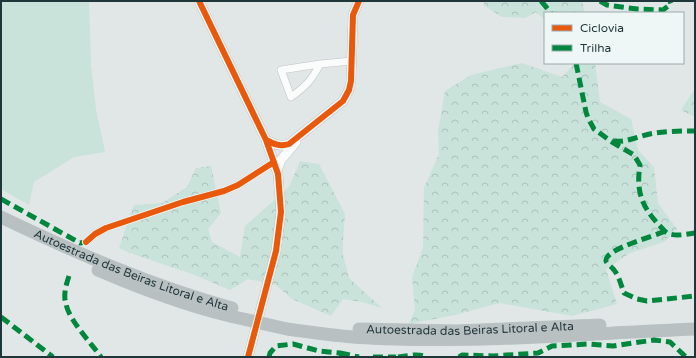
<svg xmlns="http://www.w3.org/2000/svg" width="696" height="358" viewBox="0 0 696 358" font-family="'Varela Round',sans-serif">
  <style>
    .green { fill: #c9e2da }
    .forest { fill: url(#forest-crowns) }
    .lines { fill: none; stroke-linecap: round; stroke-linejoin: round }
    .street-casing { stroke: #bec4c4; stroke-width: 8 }
    .secondary-casing { stroke: #bdc4c5; stroke-width: 10 }
    .highway-casing { stroke: #bbc3c4; stroke-width: 13 }
    .street { stroke: #fafbfb; stroke-width: 7 }
    .secondary { stroke: #fafbfb; stroke-width: 9 }
    .highway { stroke: #b9c0c2; stroke-width: 12 }
    .highway-bridge-casing { stroke: #bbc3c4; stroke-width: 13; stroke-linecap: butt }
    .highway-bridge { stroke: #b9c0c2; stroke-width: 12 }
    .quiet { stroke: #00873e; stroke-width: 5; stroke-dasharray: 10 5; stroke-linecap: butt }
    .cycleway-casing { stroke: #eef7f6; stroke-width: 8 }
    .cycleway { stroke: #e8590c; stroke-width: 6 }
    .labels { text-anchor: middle; stroke-width: 4; stroke-linejoin: round; paint-order: stroke }
    .street-label { font-size: 12px; fill: #1f363a; stroke: #eef7f6 }
  </style>
  <defs>
    <pattern id="forest-crowns" width="20" height="18" patternUnits="userSpaceOnUse"><rect width="20" height="18" fill="#c9e2da"/><path d="M2 6a3 3 0 1 1 6 0M12 15a3 3 0 1 1 6 0" fill="none" stroke="#acc2bc"/></pattern>
  </defs>
  <rect width="100%" height="100%" fill="#e1e7e7"/>
  <path class="green" d="M1 1H89L91 65 96 109 105 152 74 157 34 182 29 205 1 189Z"/>
  <path class="forest" d="M485 1H582L585 13H545V20L536 12 525 18 502 17 483 5Z
    M522 63 562 77 574 64V63H595L600 102 631 119 638 150 654 167 658 203 677 229 664 242 630 253 606 269 617 304 572 316 499 303 459 314 409 324 415 310 412 277 423 248 424 188 439 154 438 131 445 91 471 75Z
    M695 89V117L681 110 692 93Z
    M300 161 319 164 345 214 343 241V255L349 278 382 308 362 302 343 299 331 316 292 299 276 285 248 279 230 290 192 274 130 253 119 248 134 205 162 203 187 187 196 168 211 166 221 213 208 229 212 242 240 257 245 226 289 187Z"/>
  <g class="lines">
    <g class="street-casing">
      <path id="street" d="M320 64C312 80 305 87 291 97L281 70 320 64 352 61
        M86 242 95 234 106 228 183 202 224 191 238 185 274 162"/>
    </g>
    <g class="secondary-casing">
      <path id="secondary" d="M199 1 266 140 278 174 281 212 276 251 248 357
        M266 140C274 144 280 147 289 144L343 101 349 90 351 81 353 15 359 1
        M277 170 281 160 296 142"/>
    </g>
    <g class="highway-casing">
      <g id="highway">
        <path id="s1" d="M1 217C76 253 152 286 232 308"/>
        <path d="M98 270C142 289 185 305 230 316"/>
        <path d="M287 329C323 334 359 339 395 339 495 342 595 333 695 329"/>
        <path id="s2" d="M359 329 456 331 600 325"/>
      </g>
    </g>
    <use href="#street" class="street"/>
    <use href="#secondary" class="secondary"/>
    <use href="#highway" class="highway"/>
    <g class="highway-bridge-casing">
      <path id="highway-bridge" d="M230 316 287 329"/>
    </g>
    <use href="#highway-bridge" class="highway-bridge"/>
    <path class="quiet" d="M541 1 551 13
      M600 1 607 5 637 9 663 10 671 4 670 1
      M576 63 586 112 588 118 594 129 612 142 634 155 640 165C636 190 641 206 659 225 661 227 664 231 667 233 676 237 687 234 695 233
      M613 141C627 143 640 135 655 133 668 131 682 131 695 131
      M1 199 80 243 86 242
      M665 231C656 236 604 249 606 261 607 264 612 267 614 270 619 276 621 285 624 293L637 299 647 301 695 296
      M69 276C66 285 63 295 66 304 69 320 91 343 101 357
      M1 317 53 357
      M340 353 359 357
      M269 357 270 353 276 346 293 344 319 351 340 353 343 357
      M373 357H396
      M398 357C407 356 418 353 427 357
      M459 357 462 355 493 356 538 353 552 346 588 344 613 346 654 340 670 342 686 357"/>
    <g class="cycleway-casing">
      <path id="cycleway" d="M199 1 266 140 278 174 281 212 276 251 248 357
        M266 140C274 144 280 147 289 144L343 101 349 90 351 81 353 15 359 1
        M86 242 95 234 106 228 183 202 224 191 238 185 274 162"/>
    </g>
    <use href="#cycleway" class="cycleway"/>
  </g>
  <g class="labels">
    <g class="street-label">
      <text dy="4" stroke="none"><textPath href="#s1" startOffset="141">Autoestrada das Beiras Litoral e Alta</textPath></text>
      <text dy="4" stroke="none"><textPath href="#s2" startOffset="111">Autoestrada das Beiras Litoral e Alta</textPath></text>
    </g>
  </g>
  <rect width="696" height="358" fill="none" stroke="#1f363a" stroke-width="4"/>
  <rect x="544" y="12" width="140" height="52" fill="#eef7f6" stroke="#9baaab"/>
  <rect x="552" y="25" width="20" height="6" fill="#e8590c" stroke="#9baaab"/>
  <text x="580" y="32" font-size="12" fill="#1f363a">Ciclovia</text>
  <rect x="552" y="45" width="20" height="6" fill="#00873e" stroke="#9baaab"/>
  <text x="580" y="52" font-size="12" fill="#1f363a">Trilha</text>
</svg>
